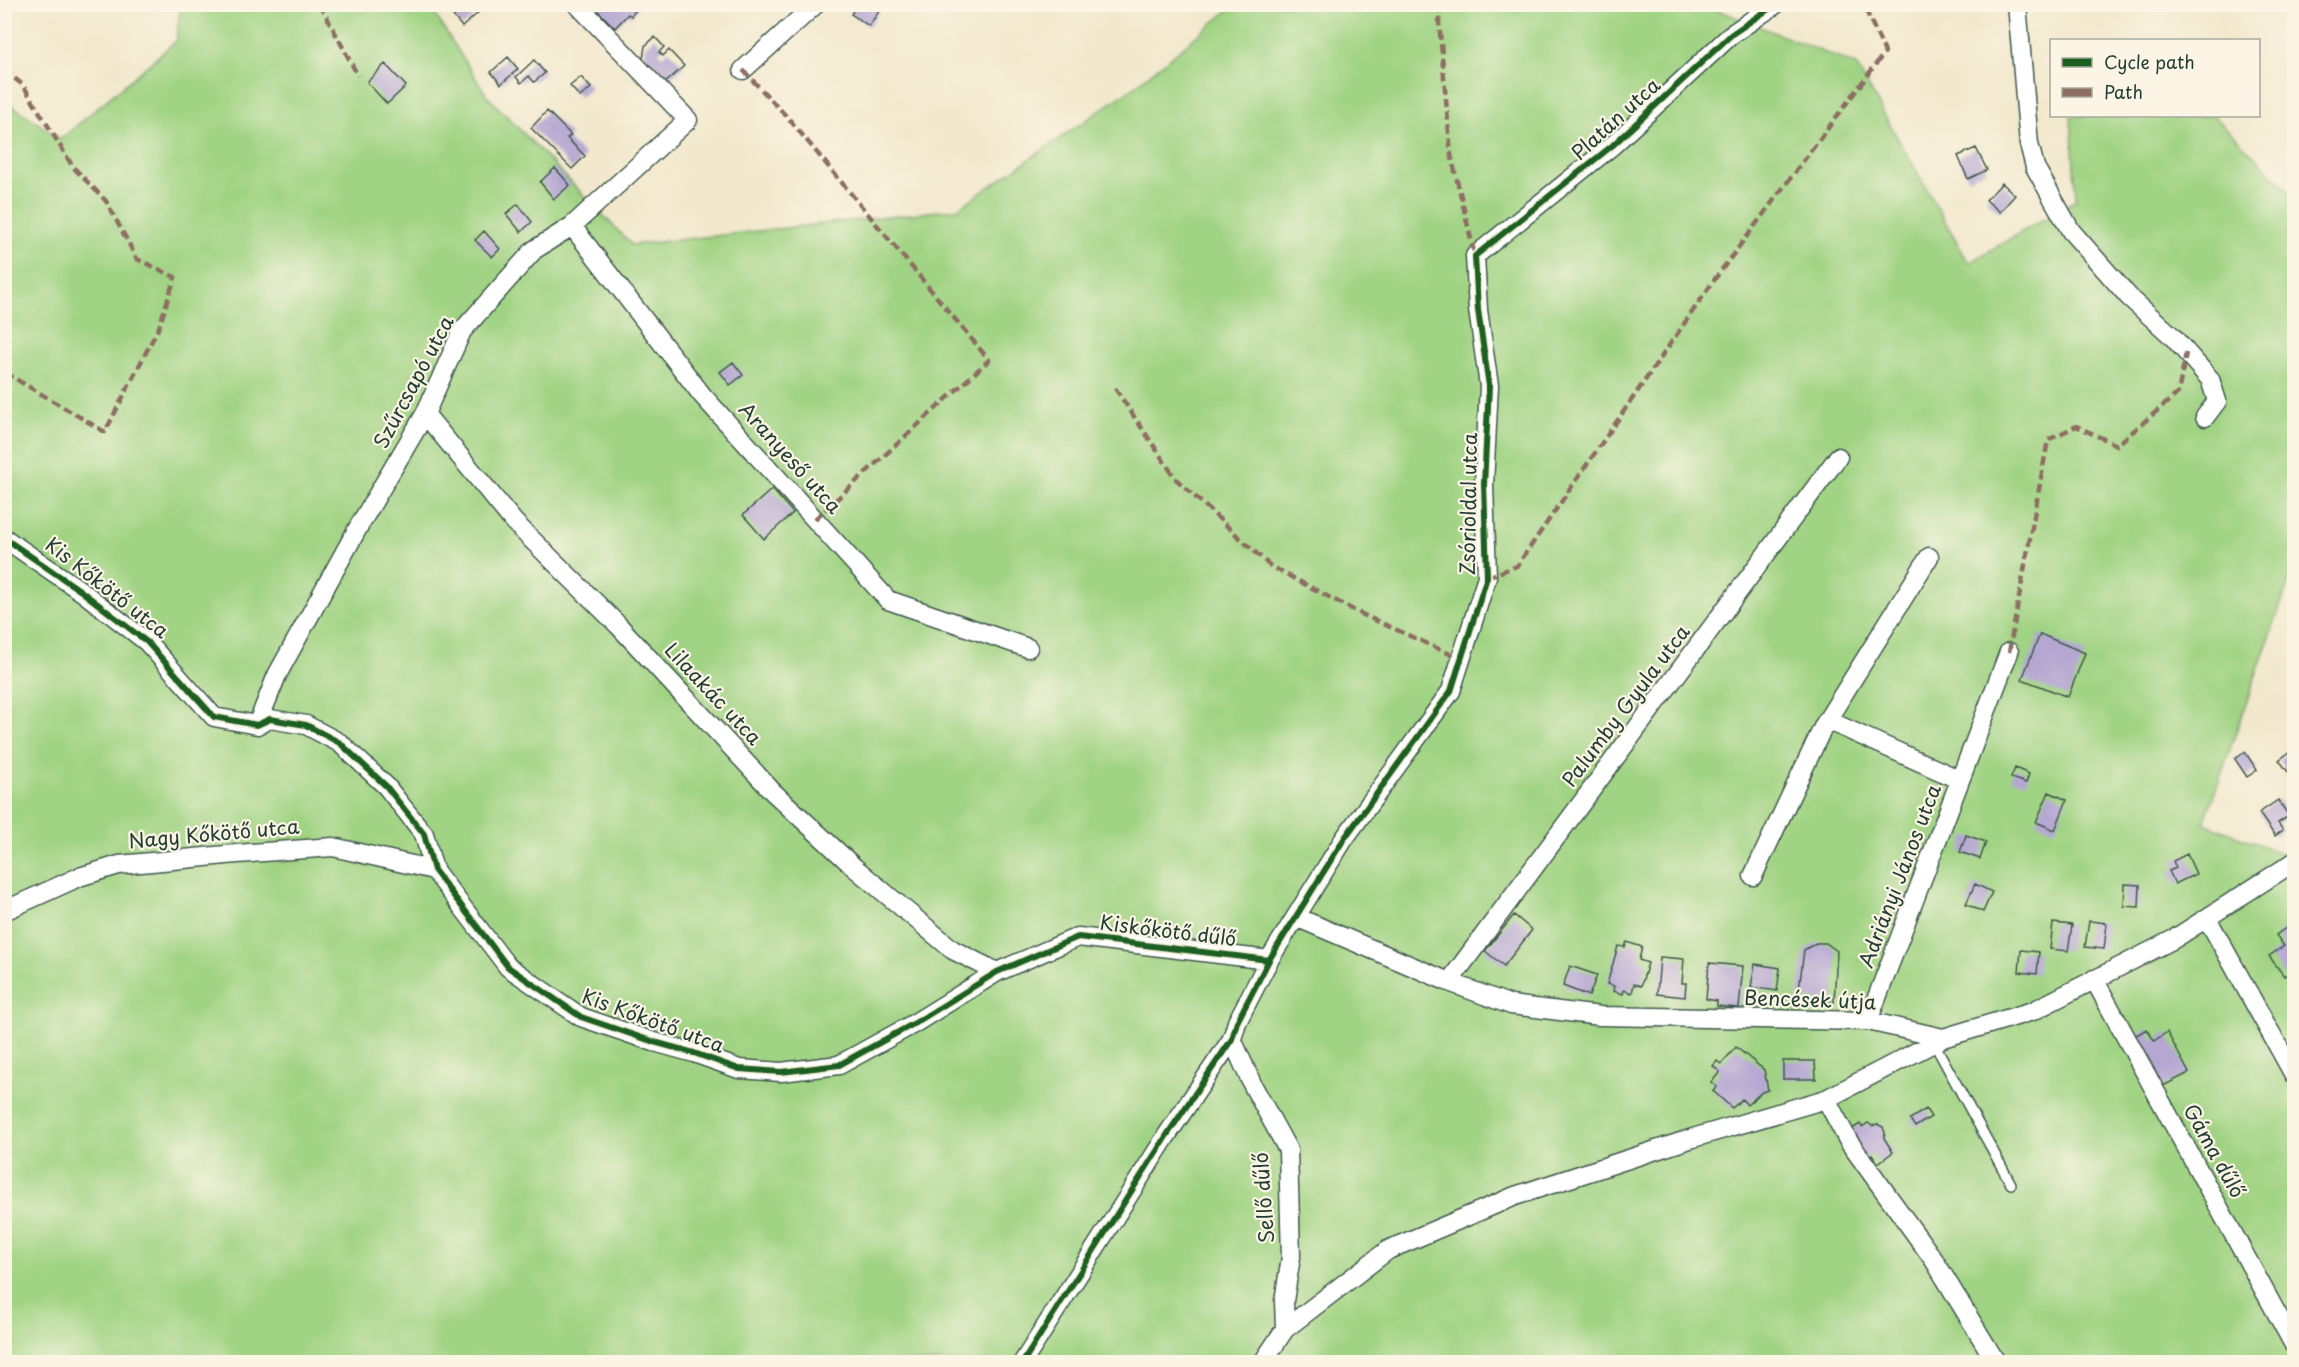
<svg xmlns="http://www.w3.org/2000/svg" width="2299" height="1367" viewBox="0 0 2299 1367" font-family="'Playpen Sans',sans-serif">
  <style>
    .green { fill: #a0d383; stroke: #60885c; stroke-width: 1.5 }
    .building { fill: #b5a7d2 }
    .lines { fill: none; stroke-linecap: round; stroke-linejoin: round }
    .service-casing { stroke: #3f574b; stroke-width: 12 }
    .minor-casing { stroke: #3f574b; stroke-width: 21 }
    .service { stroke: #fff; stroke-width: 9 }
    .minor { stroke: #fff; stroke-width: 18 }
    .quiet { stroke: #8d6e63; stroke-width: 4.5; stroke-dasharray: 9 4.5; stroke-linecap: butt }
    .cycleway-casing { stroke: #fcf5e5; stroke-width: 10 }
    .cycleway { stroke: #1b5e20; stroke-width: 6 }
    .labels { text-anchor: middle; stroke-width: 4.5; stroke-linejoin: round; paint-order: stroke }
    .street-label { font-size: 20px; fill: #1f3d34; stroke: #fcf5e5 }
  </style>
  <rect width="100%" height="100%" fill="#fcf5e5"/>
  <filter id="ink" filterUnits="userSpaceOnUse"><feTurbulence type="fractalNoise" baseFrequency=".0167" numOctaves="2"/><feDisplacementMap in="SourceGraphic" scale="12" xChannelSelector="R" yChannelSelector="G"/><feConvolveMatrix kernelMatrix="1 2 1 2 8 2 1 2 1" color-interpolation-filters="sRGB"/></filter>
  <filter id="wash" filterUnits="userSpaceOnUse"><feTurbulence type="fractalNoise" baseFrequency=".008" numOctaves="4" result="noise"/><feDisplacementMap in="SourceGraphic" scale="24" xChannelSelector="R" yChannelSelector="G"/><feGaussianBlur stdDeviation="1.35" result="paint"/><feColorMatrix in="noise" values="0 0 0 0 0 0 0 0 0 0 0 0 0 0 0 0 0 1.4 0 .05"/><feComposite in="paint" operator="in"/></filter>
  <g filter="url(#wash)">
    <rect width="100%" height="100%" fill="#f2e8cd"/>
    <path class="green" d="M181 5H429L487 96 632 245 957 209 1130 90 1235 5H1705L1856 65 1969 263 2076 200 2071 116H2214L2294 196V567L2204 823 2294 858V1362H5L4 100 61 139 176 41Z"/>
    <g id="blocks">
      <path class="building" d="M451 4H488L462 27 447 8Z
        M600 4H641L631 16 628 14 615 28 596 9Z
        M858 4H884L869 26 851 14Z
        M655 37 664 47 659 52 663 56 669 50 684 66 663 85 641 61 643 59 645 46Z
        M508 57 518 69 501 84 491 72Z
        M534 60 545 73 534 82 529 76 521 83 516 77Z
        M385 64 406 86 387 104 367 82Z
        M581 77 591 88 580 97 570 86Z
        M547 111 571 135 567 138 585 156 572 169 531 128Z
        M1976 148 1987 170 1968 179 1958 156Z
        M555 168 570 185 554 199 540 182Z
        M2002 183 2015 195 2000 212 1986 200Z
        M518 204 532 222 521 232 506 214Z
        M484 231 500 249 492 257 475 240Z
        M733 362 743 375 730 385 720 372Z
        M772 489 793 513 764 539 743 515Z
        M2040 634 2085 653 2068 697 2022 679Z
        M2294 749V780L2279 760Z
        M2245 752 2257 770 2247 777 2235 759Z
        M2015 768 2029 774 2026 783 2011 778Z
        M2049 792 2067 800 2055 830 2036 822Z
        M2278 800 2289 816 2278 823 2283 830 2275 836 2259 813Z
        M1966 835 1986 842 1980 859 1960 852Z
        M2187 854 2196 874 2175 884 2169 871 2176 868 2173 861Z
        M1975 884 1992 892 1983 912 1966 904Z
        M2125 884 2140 885 2139 907 2124 906Z
        M1514 915 1532 930 1504 966 1485 951Z
        M2089 921 2107 923 2104 949 2085 947Z
        M2294 922V978L2293 979 2289 973 2284 976 2269 956 2284 946 2276 935Z
        M2053 923 2072 925 2068 951 2050 949Z
        M1627 942 1642 947 1639 960 1648 963 1641 986 1634 984 1632 993 1624 990 1623 994 1613 991 1614 986 1607 984 1618 946 1625 947Z
        M1816 943H1826L1837 951 1834 1002 1798 998 1804 950Z
        M2021 950 2039 952 2037 974 2019 972Z
        M1660 957 1684 959 1682 983H1686L1685 997 1657 994Z
        M1709 963 1743 966 1739 1008 1717 1006V1001L1706 999Z
        M1755 964 1780 968 1777 991 1751 987Z
        M1570 966 1597 975 1589 996 1563 986Z
        M2147 1029 2154 1041 2167 1032 2189 1073 2159 1088 2129 1039Z
        M1736 1047 1764 1070 1768 1090 1762 1092 1747 1105 1742 1099 1732 1108 1713 1091 1717 1087 1711 1082 1720 1072 1713 1066 1717 1061 1721 1064Z
        M1783 1061H1815L1816 1079H1783Z
        M1926 1109 1931 1117 1915 1127 1910 1119Z
        M1868 1123 1872 1126 1877 1124 1883 1127 1885 1133 1884 1138 1893 1152 1878 1163 1872 1154 1865 1159 1847 1132 1860 1124 1862 1127Z"/>
    </g>
  </g>
  <g filter="url(#ink)">
    <use href="#blocks" fill-opacity="0" stroke="#3f574b" stroke-width="1.5"/>
    <g class="lines">
      <g class="service-casing">
        <path id="service" d="M1934 1043 2011 1184"/>
      </g>
      <g class="minor-casing">
        <path id="minor" d="M2017 4 2029 144 2035 167 2071 231 2129 297 2172 336 2210 379 2217 401 2205 417
          M743 70 816 4
          M572 226 702 395 888 600 1028 648
          M425 414 514 522 618 625 773 792 855 868 953 950 997 972
          M4 538 81 591 147 642 214 717 257 725 270 719 306 725 340 743 386 786 424 834 434 870 508 967 581 1017 654 1042 694 1053 739 1069 781 1072 839 1065 915 1023 997 972 1078 937 1269 960
          M1827 720 1960 780
          M257 725 277 675 359 526 425 414 462 331 534 250 572 226 688 120 577 4
          M1753 876 1824 725 1929 557
          M4 911 79 877 119 865 237 854 333 847 434 870
          M1296 917 1449 982 1511 1005 1600 1016 1868 1021 1943 1038 2033 1011 2174 939 2294 862
          M2207 918 2294 1075
          M2094 979 2294 1345
          M1449 982 1838 457
          M1868 1021 2009 652
          M1232 1039 1253 1086 1288 1150 1291 1257 1284 1301 1285 1329
          M1826 1099 1849 1142 1934 1260 1996 1362
          M1023 1362 1167 1135 1232 1039 1237 1022 1269 960 1344 839 1451 691 1487 577 1484 484 1489 386 1478 310 1475 256 1613 145 1732 34 1776 4
          M1263 1362 1285 1329 1388 1250 1515 1196 1693 1138 1826 1099 1943 1038"/>
      </g>
      <use href="#service" class="service"/>
      <use href="#minor" class="minor"/>
      <path class="quiet" d="M320 4 358 76
        M1441 4 1439 22 1451 155 1475 256
        M4 70 23 85 73 167 106 201 137 259 175 277 159 327 105 432 4 372
        M743 70 789 119 989 360 815 519
        M1115 388 1176 479 1269 565 1357 612 1461 659
        M1487 577 1517 566 1717 276 1885 52 1863 4
        M2009 652 2048 440 2076 426 2117 445 2178 393 2186 353"/>
      <g class="cycleway-casing">
        <path id="cycleway" d="M4 538 81 591 147 642 214 717 257 725 270 719 306 725 340 743 386 786 424 834 434 870 508 967 581 1017 654 1042 694 1053 739 1069 781 1072 839 1065 915 1023 997 972 1078 937 1269 960
          M1023 1362 1167 1135 1232 1039 1237 1022 1269 960 1344 839 1451 691 1487 577 1484 484 1489 386 1478 310 1475 256 1613 145 1732 34 1776 4"/>
      </g>
      <use href="#cycleway" class="cycleway"/>
    </g>
  </g>
  <g class="labels">
    <g class="street-label">
      <text transform="translate(1616 119) rotate(-42)" y="7">Platán utca</text>
      <text transform="translate(414 382) rotate(-62)" y="7">Szűrcsapó utca</text>
      <text transform="translate(790 458) rotate(48)" y="7">Aranyeső utca</text>
      <text transform="translate(1469 504) rotate(-89)" y="7">Zsórioldal utca</text>
      <text transform="translate(107 588) rotate(38)" y="7">Kis Kőkötő utca</text>
      <text transform="translate(713 694) rotate(47)" y="7">Lilaakác utca</text>
      <text transform="translate(1626 706) rotate(-53)" y="7">Palumby Gyula utca</text>
      <text transform="translate(214 834) rotate(-5)" y="7">Nagy Kőkötő utca</text>
      <text transform="translate(1900 876) rotate(-69)" y="7">Adriányi János utca</text>
      <text transform="translate(1168 931) rotate(7)" y="7">Kiskőkötő dűlő</text>
      <text transform="translate(1810 1000) rotate(2)" y="7">Bencések útja</text>
      <text transform="translate(653 1021) rotate(20)" y="7">Kis Kőkötő utca</text>
      <text transform="translate(2214 1151) rotate(61)" y="7">Gáma dűlő</text>
      <text transform="translate(1264 1198) rotate(-94)" y="7">Sellő dűlő</text>
    </g>
  </g>
  <rect width="2299" height="1367" fill="none" stroke="#fcf5e5" stroke-width="24"/>
  <rect x="2050" y="39" width="210" height="78" fill="#fcf5e5" stroke="#a4ab9e" stroke-width="1.5"/>
  <rect x="2062" y="58" width="30" height="9" fill="#1b5e20" stroke="#a4ab9e" stroke-width="1.5"/>
  <text x="2104" y="69" font-size="18" fill="#1f3d34">Cycle path</text>
  <rect x="2062" y="88" width="30" height="9" fill="#8d6e63" stroke="#a4ab9e" stroke-width="1.5"/>
  <text x="2104" y="99" font-size="18" fill="#1f3d34">Path</text>
</svg>
